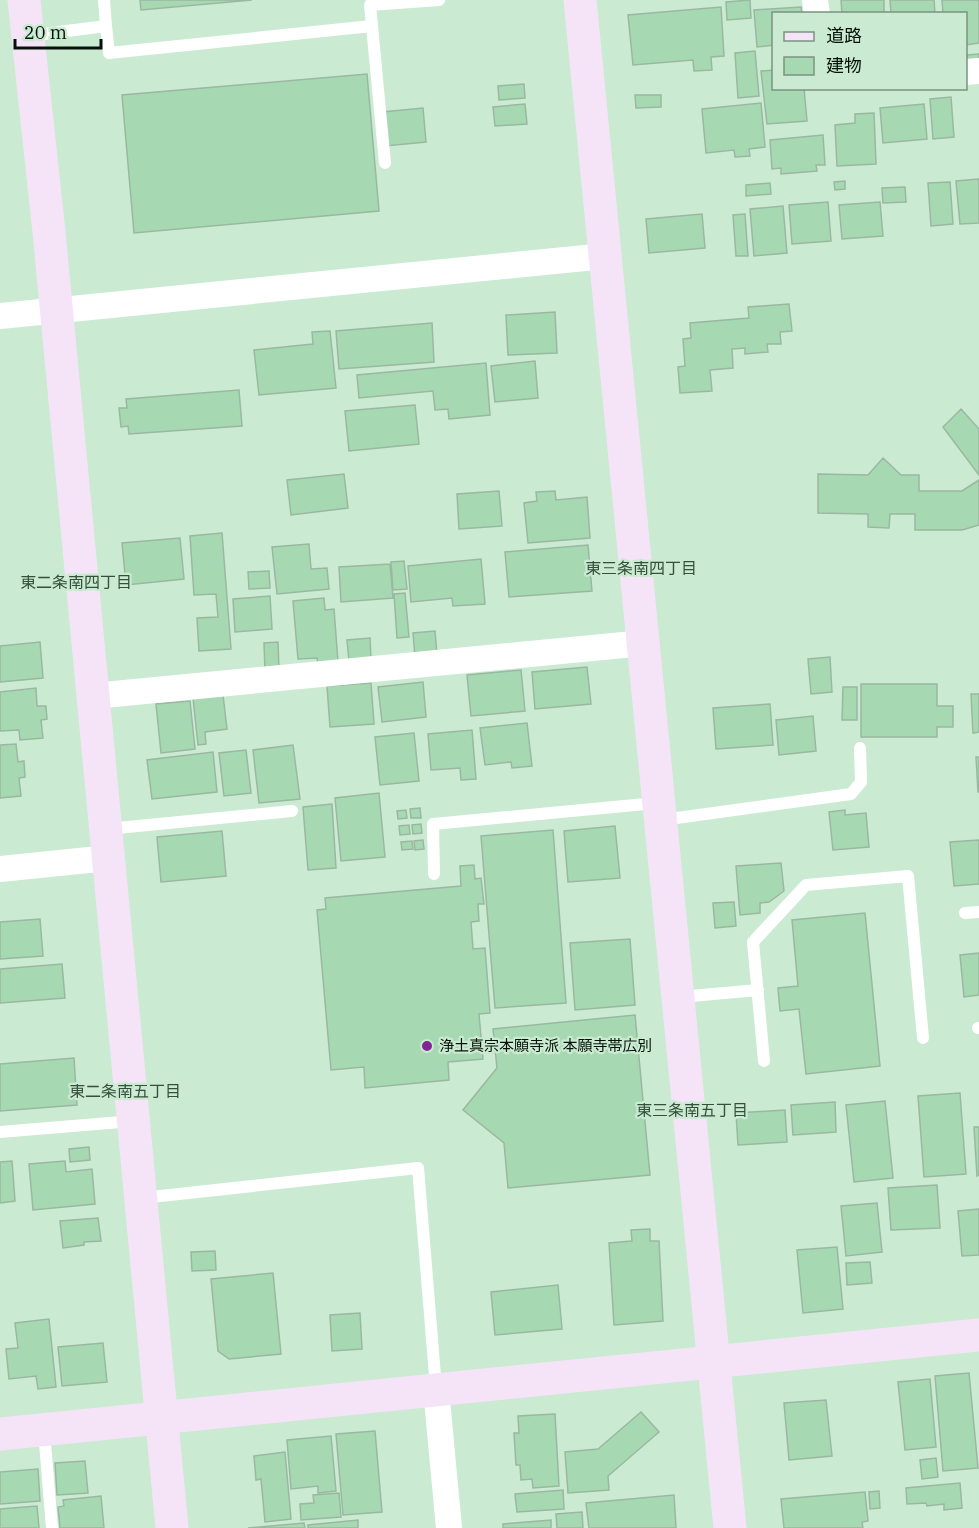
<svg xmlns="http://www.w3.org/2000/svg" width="979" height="1528" viewBox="0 0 979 1528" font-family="'IBM Plex Serif','Noto Sans JP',serif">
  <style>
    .building { fill: #a6d9b2; stroke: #9ab8a1; stroke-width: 1.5 }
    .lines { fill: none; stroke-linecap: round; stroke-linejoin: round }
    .lane { stroke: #fff; stroke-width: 12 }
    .street { stroke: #fff; stroke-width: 26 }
    .secondary { stroke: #f5e4f8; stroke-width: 33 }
    .poi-dot { fill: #832691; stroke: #caead1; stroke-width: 2 }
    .labels { text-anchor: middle; stroke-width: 4.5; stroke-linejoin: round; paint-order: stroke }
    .poi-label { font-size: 15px; fill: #061109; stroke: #caead1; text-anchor: start }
    .neighbourhood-label { font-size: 16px; fill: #344f3b; stroke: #caead1 }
  </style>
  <rect width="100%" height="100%" fill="#caead1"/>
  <path class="building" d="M140 0H252L141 10Z
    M750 0 751 18 727 20 726 2Z
    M841 0H884V14H842Z
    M890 0H934L935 14H891Z
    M942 0H979V43L966 45V14H943Z
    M721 7 724 56 711 57 712 70 694 71 693 60 633 65 628 15Z
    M801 7 802 14H774V45L757 47 754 10Z
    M755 51 759 96 738 98 735 53Z
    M979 54V64L968 65 967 55Z
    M774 70V88H804L807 121 767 124 761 71Z
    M367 74 379 211 134 233 122 95Z
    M524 84 525 98 499 100 498 86Z
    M635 95H661V107L636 108Z
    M951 97 954 137 933 139 930 99Z
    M761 103 765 147 749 149 750 156 735 157 734 150 706 153 702 109Z
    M525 104 527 124 495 126 493 107Z
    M924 104 927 139 883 143 880 108Z
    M423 108 426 142 385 146 382 112Z
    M874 113 876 164 837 166 835 125 855 123V114Z
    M823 135 825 165H816L817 171 781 174V168L772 169 770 140Z
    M979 179V223L960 224 956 181Z
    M845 181V189L835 190 834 182Z
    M950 182 953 224 931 226 928 183Z
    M770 183 771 194 746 196V185Z
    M905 187 906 202 883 203 882 188Z
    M828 202 831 241 792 244 789 205Z
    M880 202 883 236 842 239 839 205Z
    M783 206 787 253 754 256 750 209Z
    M702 214 705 248 649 253 646 219Z
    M745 214 748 256H736L733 215Z
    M789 304 792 331 780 332 781 344H767L768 352 745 354V348L732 349 733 368 710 370 712 391 680 393 678 367 685 366 683 339 691 338 690 323 749 318 748 307Z
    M555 312 557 353 508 355 506 315Z
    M432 323 434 362 339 369 336 331Z
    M330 331 336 388 259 395 254 350 313 344 312 332Z
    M535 361 538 398 495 402 491 366Z
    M486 363 490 415 449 419 448 409 435 410 433 391 359 398 357 375Z
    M239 390 242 426 129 434 128 426 121 427 119 408H127L126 399Z
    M415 405 419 444 349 451 345 411Z
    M961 409 979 429V475L943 427Z
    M883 458 901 475H919V491H962L979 480V525L962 530H915V514H890L889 528 868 527V514L818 513V474L868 475Z
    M344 474 348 508 291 515 287 480Z
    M499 491 502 526 459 529 457 494Z
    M555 491 556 500 587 497 590 538 528 543 524 503 537 501 536 492Z
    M222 533 231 649 199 651 197 618 218 617 216 594 194 595 190 536Z
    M180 538 184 579 126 585 122 543Z
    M309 544 311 569 327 568 329 589 277 594 272 547Z
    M588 545 592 591 509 597 505 552Z
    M481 559 485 604 453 606 452 598 411 602 408 566Z
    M404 561 407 589 393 590 391 562Z
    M390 564 393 598 341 602 339 567Z
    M269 571 270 588 249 589 248 572Z
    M405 593 409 637 397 638 394 594Z
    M270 596 272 629 235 632 233 599Z
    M324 598 325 610 334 609 338 662 318 664 317 658 298 659 293 601Z
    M435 631 437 655 415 657 413 633Z
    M370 638 371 659 349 661 347 640Z
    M40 642 43 678 0 682V646Z
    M278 642 279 670 265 671 264 643Z
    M830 657 832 692 811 694 808 659Z
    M587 667 591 704 535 709 532 672Z
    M521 670 525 711 471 716 467 675Z
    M423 682 426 717 382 722 378 687Z
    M371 683 374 724 330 727 327 686Z
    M861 684H937V706H953V727H937V737H861Z
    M843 687H857V720H842Z
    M36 688 37 706H46L47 719 41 720 43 738 20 740 19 730 0 731V692Z
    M971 694H979V732L973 733Z
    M223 695 227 729 205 732 206 744 198 745 193 698Z
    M190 701 195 749 161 753 156 704Z
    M770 704 773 745 716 749 713 708Z
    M813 716 816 751 779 755 776 720Z
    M527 723 532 766 512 768 511 762 485 765 480 728Z
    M472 730 476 779 461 780 460 768 431 770 428 734Z
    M414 733 419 781 380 785 375 737Z
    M16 744 18 762 24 761 25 777 19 778 21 796 0 798V745Z
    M293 745 300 799 259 803 253 750Z
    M246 750 251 793 224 796 219 753Z
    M213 752 217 792 152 799 147 760Z
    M976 757H979V792H978Z
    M379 793 385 857 341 861 335 798Z
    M332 804 336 868 308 870 303 807Z
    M420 808 421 818H411L410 809Z
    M406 810 407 818 398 819 397 811Z
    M845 810V815L866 813 869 847 833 850 829 812Z
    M421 824 422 833 413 834 412 825Z
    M409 825 410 834 400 835 399 826Z
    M615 826 620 878 568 882 564 831Z
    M553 830 566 1003 495 1008 481 836Z
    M222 831 226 876 161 882 157 837Z
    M423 840 424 849 415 850 414 841Z
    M979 840V884L954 886 950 842Z
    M412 841 413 849 402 850 401 842Z
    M781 863 784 891 769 902 760 903V913L740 915 736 866Z
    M474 865 475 879 481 878 484 904H478L479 921 471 922 473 949 485 948 490 1013 479 1014 483 1059 448 1062 449 1080 365 1088 364 1067 331 1070 317 910 326 909 325 898 461 886 460 866Z
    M734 902 736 926 715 928 713 903Z
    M865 913 880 1066 806 1074 799 1009 780 1011 778 988 798 986 792 920Z
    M40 919 43 956 0 959V922Z
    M630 939 635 1005 575 1010 570 943Z
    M979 953V995L964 997 960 955Z
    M62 964 65 998 0 1003V969Z
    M635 1015 650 1175 508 1188 504 1143 463 1110 497 1068 493 1029Z
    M74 1058 77 1105 0 1111V1064Z
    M960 1093 966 1174 924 1177 918 1096Z
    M885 1101 893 1178 854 1182 846 1105Z
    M835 1102 836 1132 793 1135 791 1105Z
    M785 1110 787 1142 738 1145 736 1113Z
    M974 1127H979V1175L977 1176Z
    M89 1147 90 1160 70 1162 69 1149Z
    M12 1161 15 1201 0 1203V1162Z
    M65 1161 66 1172 92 1169 95 1204 33 1210 29 1164Z
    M937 1185 940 1228 891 1230 888 1188Z
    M877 1203 882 1252 846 1256 841 1206Z
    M979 1209V1255L962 1256 958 1211Z
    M98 1218 101 1241 84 1242V1245L63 1248 60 1221Z
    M650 1229V1241H659L663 1321 614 1325 609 1243 632 1241 631 1230Z
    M837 1247 843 1309 803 1313 797 1250Z
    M215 1251 216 1270 192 1271 191 1252Z
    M870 1262 872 1283 847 1285 846 1263Z
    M273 1273 281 1354 229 1359 218 1351 211 1279Z
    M558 1285 562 1329 495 1335 491 1292Z
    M360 1313 362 1349 332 1351 330 1315Z
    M49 1319 56 1387 38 1389 36 1376 9 1379 6 1349 18 1348 15 1323Z
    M103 1343 107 1382 62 1386 58 1347Z
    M969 1373 978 1468 943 1471 935 1376Z
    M930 1379 936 1447 905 1450 898 1382Z
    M826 1400 832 1456 789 1460 784 1403Z
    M641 1412 659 1432 608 1476 609 1490 568 1493 565 1452 598 1449Z
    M555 1414 559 1486 533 1488 532 1479 521 1480 520 1465H516L514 1433H519L518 1416Z
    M375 1431 382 1512 343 1515 336 1434Z
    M331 1436 336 1491 318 1493V1486L291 1489 287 1440Z
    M285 1452 291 1519 265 1522 261 1479 256 1480 254 1456Z
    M936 1458 938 1477 922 1479 920 1460Z
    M85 1461 88 1493 57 1495 55 1463Z
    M38 1469 40 1501 0 1504V1472Z
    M960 1483 962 1508 944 1510V1504L927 1506 926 1503 907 1504 906 1488Z
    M563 1490 564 1509 517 1512 515 1494Z
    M879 1491 880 1508 870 1509 869 1492Z
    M865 1492 868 1521 862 1522 863 1528H784L781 1499Z
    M339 1493 341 1517 301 1520 300 1504 314 1503 313 1495Z
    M674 1495 676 1528H589L586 1503Z
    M101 1496 104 1528H60L58 1507 64 1506 63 1500Z
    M37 1506 39 1528H0V1509Z
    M582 1512 583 1528H557L556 1514Z
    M358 1520V1528H308V1525Z
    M551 1520V1528H503V1524Z
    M304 1523 305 1528H248Z"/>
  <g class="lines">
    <path class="lane" d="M104 0 106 26
      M28 36 106 26 109 53 372 26
      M385 163 370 5 439 0
      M662 820 851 794 861 782 860 748
      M107 829 292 811
      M434 874 433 824 656 803
      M965 913 979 912
      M680 997 758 990
      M978 1028H979
      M764 1061 753 942 806 885 908 876 923 1038
      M0 1132 133 1121
      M142 1198 418 1168 436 1388
      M44 1431 52 1528"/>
    <path class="street" d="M815 0 817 14
      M966 72 979 71
      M0 316 605 256
      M93 696 644 643
      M0 869 108 858
      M436 1389 449 1528"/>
    <path class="secondary" d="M24 0 49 232 172 1528
      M580 0 730 1528
      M0 1434 979 1335"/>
  </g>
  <circle class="poi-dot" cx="427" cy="1046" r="6"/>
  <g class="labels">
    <g class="poi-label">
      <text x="439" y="1051">浄土真宗本願寺派 本願寺帯広別</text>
    </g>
    <g class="neighbourhood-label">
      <text x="641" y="574">東三条南四丁目</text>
      <text x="76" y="588">東二条南四丁目</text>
      <text x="125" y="1097">東二条南五丁目</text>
      <text x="692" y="1116">東三条南五丁目</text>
    </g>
  </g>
  <rect x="772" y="12" width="195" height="78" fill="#caead1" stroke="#7c9381" stroke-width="1.5"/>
  <rect x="784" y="32" width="30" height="9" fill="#f5e4f8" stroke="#7c9381" stroke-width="1.5"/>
  <text x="826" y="42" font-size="18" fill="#061109">道路</text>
  <rect x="784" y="57" width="30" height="18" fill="#a6d9b2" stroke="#7c9381" stroke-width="1.5"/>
  <text x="826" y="72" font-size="18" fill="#061109">建物</text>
  <path d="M15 39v9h86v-9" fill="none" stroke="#061109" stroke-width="3"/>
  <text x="24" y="39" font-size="18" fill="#061109" stroke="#caead1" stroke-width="4.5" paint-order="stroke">20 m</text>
</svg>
